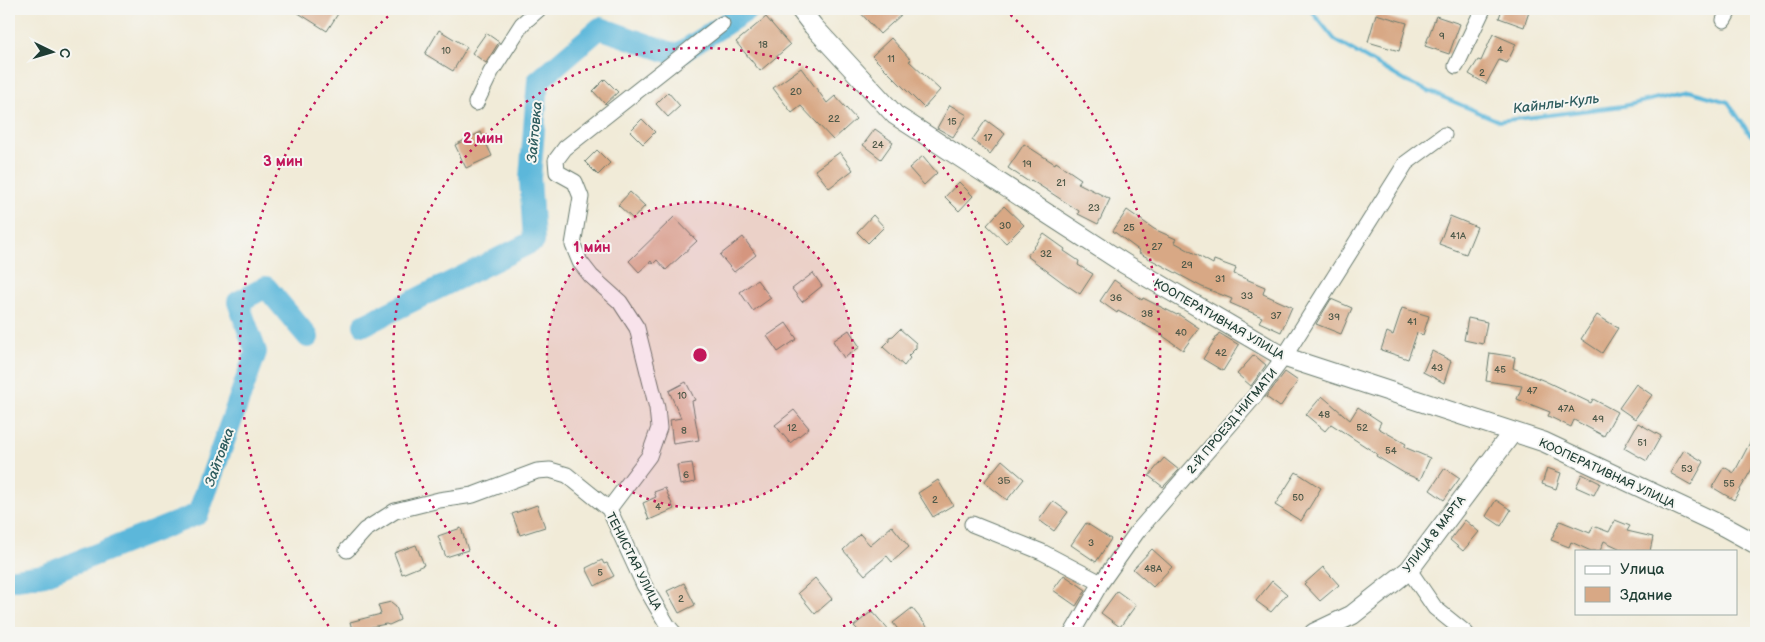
<svg xmlns="http://www.w3.org/2000/svg" width="1765" height="642" viewBox="0 0 1765 642" font-family="'Balsamiq Sans',sans-serif">
  <style>
    .lines { fill: none; stroke-linecap: round; stroke-linejoin: round }
    .stream { stroke: #5cb7da; stroke-width: 4 }
    .river { stroke: #5cb7da; stroke-width: 22 }
    .building { fill: #d8a885 }
    .minor-casing { stroke: #687a6d; stroke-width: 17 }
    .major-casing { stroke: #687a6d; stroke-width: 21 }
    .minor { stroke: #fff; stroke-width: 15 }
    .major { stroke: #fff; stroke-width: 19 }
    .ring { fill: none; stroke: #c2185b; stroke-width: 2.5; stroke-dasharray: 2.5 5 }
    .labels { text-anchor: middle; stroke-width: 4; stroke-linejoin: round; paint-order: stroke }
    .number-label { font-size: 10px; fill: #4d5848 }
    .street-label { font-size: 12px; fill: #1f3d34; stroke: #f6f6f2 }
    .water-label { font-size: 14px; font-style: italic; fill: #2e5c5e; stroke: #f6f6f2 }
    .centre { fill: #c2185b; stroke: #f6f6f2; stroke-width: 2.5 }
    .ring-label { font-size: 15px; text-anchor: middle; font-weight: bold; fill: #c2185b; stroke: #f6f6f2; stroke-width: 4; stroke-linejoin: round; paint-order: stroke }
  </style>
  <rect width="100%" height="100%" fill="#f6f6f2"/>
  <filter id="ink" filterUnits="userSpaceOnUse"><feTurbulence type="fractalNoise" baseFrequency=".02" numOctaves="2"/><feDisplacementMap in="SourceGraphic" scale="10" xChannelSelector="R" yChannelSelector="G"/><feConvolveMatrix kernelMatrix="1 2 1 2 8 2 1 2 1" color-interpolation-filters="sRGB"/></filter>
  <filter id="wash" filterUnits="userSpaceOnUse"><feTurbulence type="fractalNoise" baseFrequency=".0096" numOctaves="4" result="noise"/><feDisplacementMap in="SourceGraphic" scale="20" xChannelSelector="R" yChannelSelector="G"/><feGaussianBlur stdDeviation="1.12" result="paint"/><feColorMatrix in="noise" values="0 0 0 0 0 0 0 0 0 0 0 0 0 0 0 0 0 1.4 0 .05"/><feComposite in="paint" operator="in"/></filter>
  <g filter="url(#wash)">
    <rect width="100%" height="100%" fill="#f1ebd8"/>
    <g class="lines">
      <path class="stream" d="M1310 9 1335 40 1407 82 1499 121 1623 106 1689 91 1728 102 1749 133 1756 139"/>
      <path class="river" d="M364 325 534 241 530 178 538 81 600 28 677 55 749 9
        M9 580 44 575 198 514 256 352 238 302 266 287 308 337"/>
    </g>
    <g id="blocks">
      <path class="building" d="M292 9H341L327 31Z
        M857 9H896L902 14 880 34Z
        M1502 9H1530L1524 27 1499 18Z
        M1376 14 1407 23 1399 51 1368 42Z
        M1436 16 1460 24 1449 54 1425 46Z
        M766 17 790 45 760 71 736 42Z
        M439 30 467 47 453 71 425 54Z
        M486 33 499 42 486 63 472 53Z
        M1493 34 1516 44 1507 63 1499 60 1486 84 1469 74 1478 60 1481 61Z
        M891 38 911 60 909 61 940 90 924 108 872 56Z
        M801 68 827 103 835 96 856 119 833 140 801 106 792 113 773 88Z
        M605 79 618 92 605 104 593 91Z
        M668 92 680 106 668 117 656 104Z
        M950 105 967 115 953 137 937 128Z
        M642 119 655 132 643 144 630 131Z
        M986 120 1005 134 990 154 972 140Z
        M875 129 893 142 881 159 863 145Z
        M481 132 492 156 466 168 455 145Z
        M1024 144 1055 164 1056 162 1081 179 1078 183 1110 199 1098 224 1078 214 1079 211 1031 180 1029 182 1008 168Z
        M597 150 610 163 598 175 585 162Z
        M840 152 853 170 829 188 815 170Z
        M923 156 937 173 924 185 909 168Z
        M959 182 973 196 959 211 945 197Z
        M630 192 645 206 633 219 618 205Z
        M1004 206 1024 225 1006 243 987 225Z
        M1127 210 1154 229 1176 239 1174 242 1213 264 1214 260 1236 268 1234 274 1265 287 1263 294 1292 307 1281 332 1259 322 1262 317 1230 303 1232 299 1202 287 1139 253 1140 251 1113 231Z
        M873 215 884 227 868 243 857 232Z
        M1450 216 1477 227 1466 254 1439 244Z
        M674 217 697 241 666 270 657 260 653 264 651 261 639 272 629 261Z
        M1044 234 1065 249 1064 251 1079 261 1078 265 1093 274 1080 294 1062 282 1027 256Z
        M743 237 756 255 734 272 720 255Z
        M813 273 822 286 802 302 792 289Z
        M757 280 771 298 753 311 740 292Z
        M1114 280 1142 300 1143 298 1177 315 1178 314 1199 328 1183 350 1163 336 1164 335 1118 311 1117 313 1100 301Z
        M1331 299 1352 308 1341 334 1316 324Z
        M1402 308 1429 316 1423 335 1417 333 1408 359 1381 350 1387 332 1393 335Z
        M1597 315 1618 328 1602 353 1581 339Z
        M1468 318 1487 322 1483 344 1464 340Z
        M786 323 797 339 778 352 767 336Z
        M900 329 916 343V348L908 356 910 358 904 366 883 347 889 341V337L893 336Z
        M849 330 860 347 844 358 833 341Z
        M1219 333 1239 345 1223 371 1203 359Z
        M1432 351 1451 361 1444 383 1423 372Z
        M1490 353 1515 357 1513 368 1545 381 1591 403 1593 399 1617 412 1604 436 1574 420 1571 427 1548 416 1550 412 1517 399 1522 386 1486 381Z
        M1254 355 1266 365 1251 386 1237 374Z
        M1285 372 1298 381 1280 407 1266 397Z
        M686 382 695 400 692 401 699 440 673 444 670 420 681 418 669 391Z
        M1636 384 1652 395 1635 419 1619 408Z
        M1322 396 1350 420 1358 407 1381 422 1378 428 1406 444 1404 447 1430 458 1420 480 1404 473 1376 456 1377 454 1331 424 1325 431 1306 415Z
        M794 410 809 428 790 443 775 425Z
        M1638 423 1661 436 1647 461 1624 448Z
        M1756 431V468L1753 467 1734 500 1712 487 1724 467 1734 473Z
        M1684 450 1704 462 1691 485 1670 473Z
        M1164 458 1179 470 1163 487 1149 476Z
        M1002 460 1024 479 1007 500 984 482Z
        M692 463 695 482 680 485 677 465Z
        M1445 468 1460 478 1444 500 1430 490Z
        M1547 468 1561 473 1556 489 1542 484Z
        M1296 472 1321 488 1301 521 1275 505Z
        M1582 474 1600 483 1594 495 1576 487Z
        M938 480 953 505 933 517 918 493Z
        M665 488 674 509 649 520 643 503 656 497 654 492Z
        M1496 500 1511 510 1501 526 1486 516Z
        M1053 501 1068 512 1054 531 1039 520Z
        M537 505 545 527 520 535 512 514Z
        M1465 520 1479 532 1463 551 1450 540Z
        M1615 520 1630 526 1627 531 1653 537 1650 551H1625L1604 541 1600 551H1591L1571 542 1569 547 1551 540 1560 521 1590 533 1593 526 1609 532Z
        M1086 523 1111 539 1096 562 1071 545Z
        M892 526 909 547 892 562 887 556 865 575 843 550 860 534 870 545Z
        M461 528 468 550 446 557 438 536Z
        M416 545 424 565 402 574 394 553Z
        M1152 549 1172 567 1153 587 1133 569Z
        M602 560 604 564 607 563 614 576 595 586 586 568Z
        M1323 567 1339 585 1320 601 1304 584Z
        M1064 575 1086 590 1076 606 1053 590Z
        M815 578 832 599 815 614 798 593Z
        M1272 581 1287 594 1271 612 1256 601Z
        M684 583 695 605 679 613 667 591Z
        M1117 591 1136 605 1120 627 1101 613Z
        M391 602 396 606 400 620 389 625 386 624 371 627 372 633H353L350 622 381 614 378 605Z
        M912 608 929 629 924 633H901L893 623Z
        M872 611 891 633H861L854 626Z"/>
    </g>
  </g>
  <g filter="url(#ink)">
    <use href="#blocks" fill-opacity="0" stroke="#687a6d" stroke-width="1"/>
    <g class="lines">
      <g class="minor-casing">
        <path id="minor" d="M1724 20 1730 9
          M1456 66 1483 9
          M476 103 491 72 522 24 539 9
          M609 509 649 456 659 428 657 408 637 328 620 302 591 276 580 262 573 245 581 197 575 182 557 172 556 160 565 148 722 24
          M972 524 1042 552 1101 583
          M347 550 365 530 395 511 439 500 473 495 537 471 550 470 567 475 609 509 644 585 668 626 674 633
          M1409 570 1435 608 1466 633
          M1072 633 1101 583 1137 532 1255 396 1284 357 1406 163 1444 135"/>
      </g>
      <g class="major-casing">
        <path id="major" d="M800 9 813 26 895 115 1125 264 1284 357 1544 442 1725 527 1756 544
          M1314 633 1352 615 1409 570 1512 433"/>
      </g>
      <use href="#minor" class="minor"/>
      <use href="#major" class="major"/>
    </g>
  </g>
  <circle cx="700" cy="355" r="153" fill="#c2185b" fill-opacity=".12"/>
  <g class="ring">
    <circle cx="700" cy="355" r="153"/>
    <path d="M570 633A307 307 0 1 1 830 633"/>
    <path d="M333 632A460 460 0 0 1 395 10M1005 10A460 460 0 0 1 1067 632"/>
  </g>
  <g class="labels">
    <g class="number-label">
      <text x="1442" y="39">9</text>
      <text x="763" y="48">18</text>
      <text x="1500" y="53">4</text>
      <text x="446" y="54">10</text>
      <text x="891" y="62">11</text>
      <text x="1482" y="76">2</text>
      <text x="796" y="95">20</text>
      <text x="834" y="122">22</text>
      <text x="952" y="125">15</text>
      <text x="988" y="141">17</text>
      <text x="878" y="148">24</text>
      <text x="1027" y="167">19</text>
      <text x="1061" y="186">21</text>
      <text x="1094" y="211">23</text>
      <text x="1005" y="229">30</text>
      <text x="1129" y="231">25</text>
      <text x="1458" y="239">41А</text>
      <text x="1157" y="250">27</text>
      <text x="1046" y="257">32</text>
      <text x="1187" y="268">29</text>
      <text x="1220" y="282">31</text>
      <text x="1247" y="299">33</text>
      <text x="1116" y="301">36</text>
      <text x="1147" y="317">38</text>
      <text x="1276" y="319">37</text>
      <text x="1334" y="320">39</text>
      <text x="1412" y="325">41</text>
      <text x="1181" y="336">40</text>
      <text x="1221" y="356">42</text>
      <text x="1437" y="371">43</text>
      <text x="1500" y="373">45</text>
      <text x="1532" y="394">47</text>
      <text x="682" y="399">10</text>
      <text x="1566" y="412">47А</text>
      <text x="1324" y="418">48</text>
      <text x="1598" y="422">49</text>
      <text x="792" y="431">12</text>
      <text x="1362" y="431">52</text>
      <text x="684" y="434">8</text>
      <text x="1642" y="446">51</text>
      <text x="1391" y="454">54</text>
      <text x="1687" y="472">53</text>
      <text x="686" y="478">6</text>
      <text x="1004" y="484">3Б</text>
      <text x="1729" y="487">55</text>
      <text x="1298" y="501">50</text>
      <text x="935" y="503">2</text>
      <text x="658" y="510">4</text>
      <text x="1091" y="546">3</text>
      <text x="1153" y="572">48А</text>
      <text x="600" y="576">5</text>
      <text x="681" y="602">2</text>
    </g>
    <g class="street-label">
      <text transform="translate(1219 319) rotate(30)" y="4">КООПЕРАТИВНАЯ УЛИЦА</text>
      <text transform="translate(1232 421) rotate(-50)" y="4">2-Й ПРОЕЗД НИГМАТИ</text>
      <text transform="translate(1607 473) rotate(25)" y="4">КООПЕРАТИВНАЯ УЛИЦА</text>
      <text transform="translate(1434 534) rotate(-52)" y="4">УЛИЦА 8 МАРТА</text>
      <text transform="translate(634 561) rotate(63)" y="4">ТЕНИСТАЯ УЛИЦА</text>
    </g>
    <g class="water-label">
      <text transform="translate(1556 103) rotate(-7)" y="5">Кайнлы-Куль</text>
      <text transform="translate(534 132) rotate(-85)" y="5">Зайтовка</text>
      <text transform="translate(219 457) rotate(-70)" y="5">Зайтовка</text>
    </g>
  </g>
  <circle cx="700" cy="355" r="8" class="centre"/>
  <g class="ring-label">
    <text x="483" y="143">2 мин</text>
    <text x="283" y="166">3 мин</text>
    <text x="592" y="252">1 мин</text>
  </g>
  <rect width="1765" height="642" fill="none" stroke="#f6f6f2" stroke-width="30"/>
  <rect x="1575" y="550" width="162" height="65" fill="#f6f6f2" stroke="#a0aca6"/>
  <rect x="1585" y="566" width="25" height="8" fill="#ffffff" stroke="#a0aca6"/>
  <text x="1620" y="574" font-size="15" fill="#1f3d34">Улица</text>
  <rect x="1585" y="587" width="25" height="15" fill="#d8a885" stroke="#a0aca6"/>
  <text x="1620" y="600" font-size="15" fill="#1f3d34">Здание</text>
  <g transform="translate(52 52) rotate(95)" stroke="#f6f6f2" stroke-width="4" paint-order="stroke">
  <path d="M0-4L9 19L0 12L-9 19Z" fill="#1f3d34"/>
  <text y="-8" font-size="14" font-weight="bold" text-anchor="middle" fill="#1f3d34">С</text>
  </g>
</svg>
